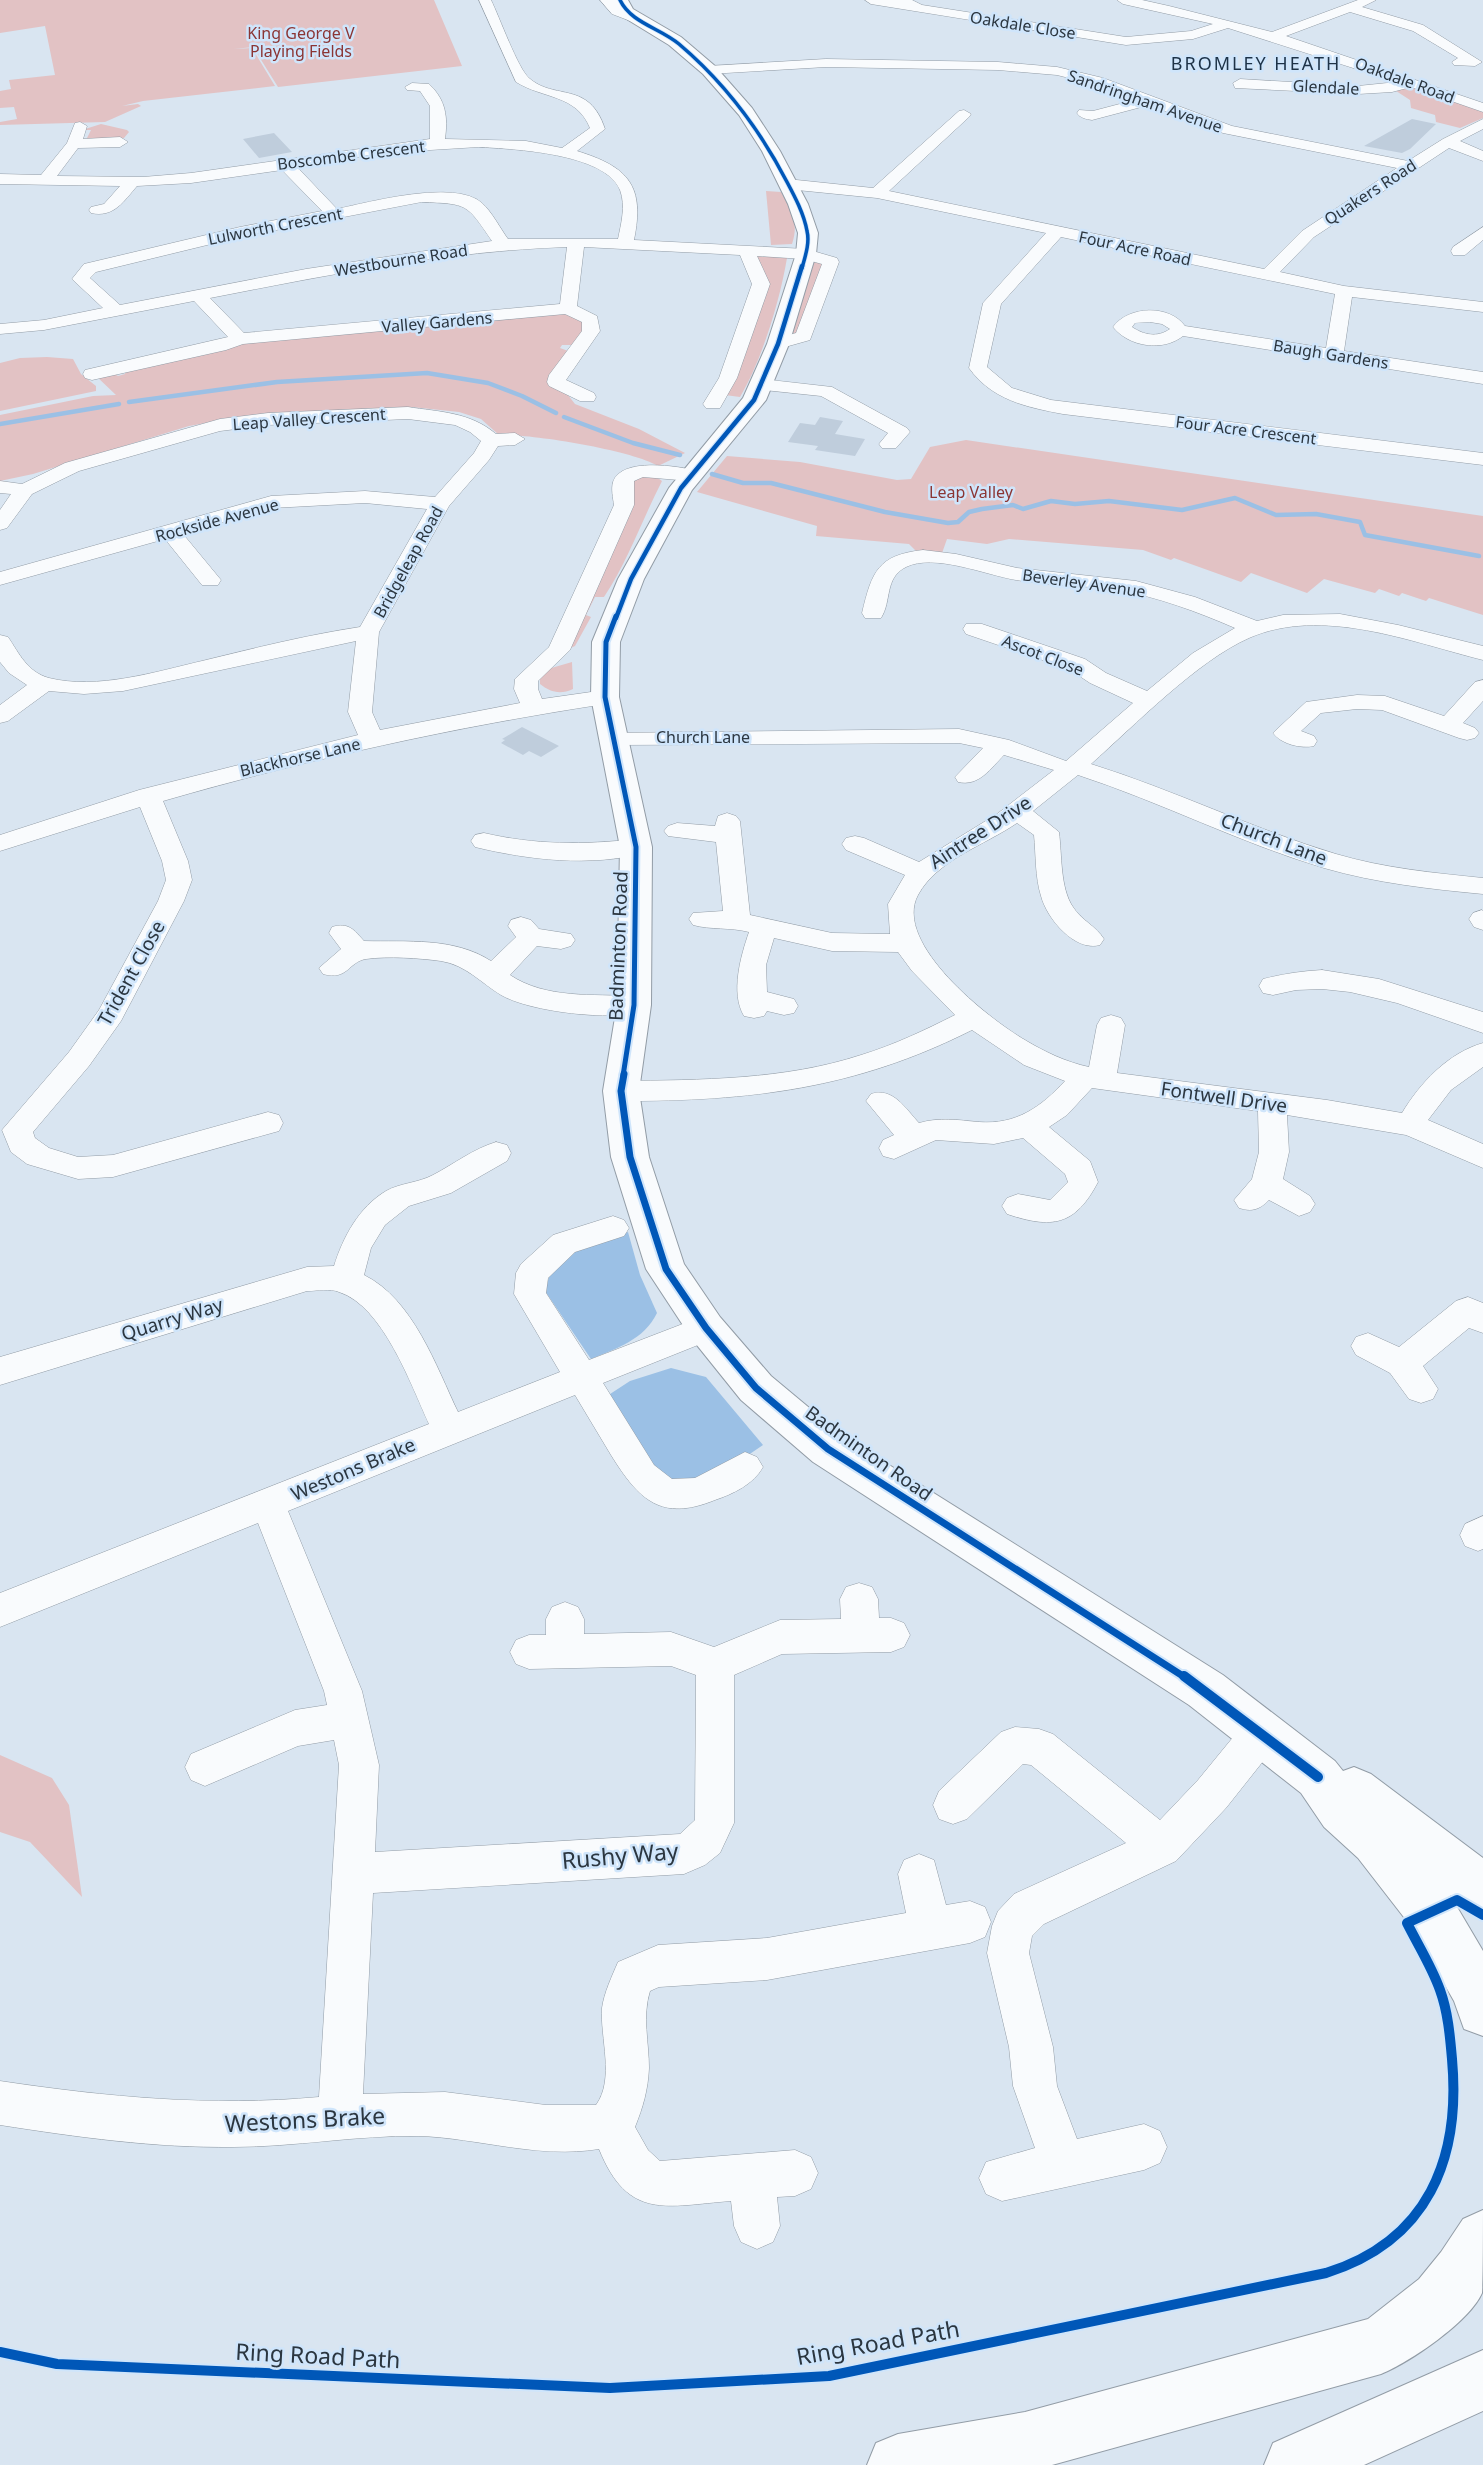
<svg xmlns="http://www.w3.org/2000/svg" width="1483" height="2465" viewBox="0 0 1483 2465" font-family="'Noto Sans',sans-serif">
  <style>
    .green { fill: #e2c2c4 }
    .water { fill: #9bc0e5 }
    .lines { fill: none; stroke-linecap: round; stroke-linejoin: round }
    .stream { stroke: #9bc0e5; stroke-width: 4.5 }
    .building { fill: #bfcddc }
    .minor-casing { stroke: #929ca6; stroke-width: 1 }
    .major-casing { stroke: #929ca6; stroke-width: 2 }
    .highway-casing { stroke: #929ca6; stroke-width: 2 }
    .minor { fill: #f9fbfd; fill-rule: evenodd }
    .major { fill: #f9fbfd; fill-rule: evenodd }
    .highway { fill: #f9fbfd; fill-rule: evenodd }
    .cycleway-far4-casing { stroke: #cfe5fb; stroke-width: 5 }
    .cycleway-far3-casing { stroke: #cfe5fb; stroke-width: 7 }
    .cycleway-far2-casing { stroke: #cfe5fb; stroke-width: 9 }
    .cycleway-far1-casing { stroke: #cfe5fb; stroke-width: 11 }
    .cycleway-casing { stroke: #cfe5fb; stroke-width: 14 }
    .cycleway-far4 { stroke: #0057b8; stroke-width: 3.5 }
    .cycleway-far3 { stroke: #0057b8; stroke-width: 4.5 }
    .cycleway-far2 { stroke: #0057b8; stroke-width: 5 }
    .cycleway-far1 { stroke: #0057b8; stroke-width: 7 }
    .cycleway { stroke: #0057b8; stroke-width: 10 }
    .labels { text-anchor: middle; stroke-width: 5; stroke-linejoin: round; paint-order: stroke }
    .far-street-label { font-size: 16px; fill: #2b3640; stroke: #cfe5fb }
    .far-park-label { font-size: 16px; fill: #8b3534; stroke: #cfe5fb }
    .far-neighbourhood-label { font-size: 18px; letter-spacing: 2px; fill: #1d3247; stroke: #cfe5fb }
    .street-label { font-size: 19px; fill: #2b3640; stroke: #cfe5fb }
    .near-street-label { font-size: 23px; fill: #2b3640; stroke: #cfe5fb }
  </style>
  <rect width="100%" height="100%" fill="#d9e5f1"/>
  <path class="green" d="M0 0H434L462 66 278 87 253 47 234 49 252 48 275 86 143 101 122 106 138 104 141 106 105 122 0 125V122L17 119 14 107 0 108V91L11 89 9 80 55 75 45 26 0 33Z
    M1407 84 1483 110V118L1460 128 1436 122 1435 115 1411 108 1410 100 1393 89Z
    M101 124 127 130 129 132 124 138 86 140 91 130H82Z
    M766 191 781 192C792 211 799 223 792 244L771 245Z
    M760 255 787 258C780 300 762 360 740 397L725 395 763 284 754 257Z
    M815 260 825 262 796 334H787Z
    M564 314 583 319 587 330 573 345H562L560 348 571 352 564 390 575 404 639 429 685 453 658 466C631 450 531 434 499 435L481 419 459 412 412 407 234 418 189 426 33 474 0 481V415L93 396 116 395 95 375 113 373 118 376 125 374V370L244 342Z
    M47 357 73 359 81 374 96 386V391L0 411V363L20 358Z
    M966 440 1483 516V615L1429 598 1426 601 1402 593 1399 596 1379 589 1375 593 1324 579 1307 593 1251 573 1241 582 1174 558 1171 560 1143 550 1009 539 987 544 947 539 941 556 916 551 909 544 816 536 817 526 697 492 727 456 800 462 897 480 911 479 930 447Z
    M644 475 655 476 662 481C642 520 628 561 604 597H595L586 615 591 617 575 646 566 650 630 480Z
    M572 662 573 689C560 695 550 692 540 684V677L548 669Z
    M0 1755 52 1778 69 1805 82 1897 30 1842 0 1832Z"/>
  <path class="water" d="M628 1232 640 1275 657 1313C644 1340 617 1348 591 1359L545 1291 552 1267 575 1249Z
    M671 1368 706 1377 763 1445 713 1479 665 1482 607 1396 630 1381Z"/>
  <g class="lines">
    <path class="stream" d="M129 402 277 382 427 373 488 383 522 396 556 413
      M564 417 633 443 680 455
      M0 424 119 404
      M712 474 743 483H771L885 512 948 523 958 522 969 512 982 509 1013 505 1023 509 1051 501 1075 504 1109 501 1182 510 1235 498 1276 515 1316 514 1360 522 1365 535 1479 556"/>
  </g>
  <path class="building" d="M1412 119 1436 124 1410 149 1402 153 1364 146Z
    M274 133 292 152 259 158 243 139Z
    M820 417 843 421 835 434 865 439 855 456 815 450 818 446 788 442 800 423 815 425Z
    M522 727 559 746 541 757 529 751 523 755 501 743 505 740 502 739Z"/>
  <g class="lines">
    <g class="minor-casing">
      <path id="minor" d="M479 0H491C499 16 518 69 529 78 555 101 589 80 605 129L577 151C629 167 645 186 634 240L806 249 837 258 839 262 810 340 778 349 769 344 772 340 796 333 822 264 804 259 757 256 770 284 737 378 720 408H706L703 404 719 378 752 284 740 255 584 247 577 306 597 316 600 331 566 380 594 393 596 397 594 401H580L549 386 547 382 549 375 582 331V322L565 314 243 344 226 350 92 380 85 378 83 374 85 370 228 337 194 301 44 330 0 334V324L44 320 103 308 72 279 84 264 240 227 322 211 282 170 191 183 137 186C124 201 114 218 91 213L89 210 91 207 104 204 120 186 0 184V174L41 175 67 143 75 123 80 122 87 126 83 139 120 137 128 142 120 147 78 148 57 176 143 177 191 173 430 139V106L420 91 407 90 405 87 412 83 429 84C446 100 448 117 445 139L526 141 562 148 590 128C576 94 543 99 516 82ZM479 147C513 149 605 153 620 190 626 206 621 224 618 239H508C500 228 492 212 482 203 455 179 370 202 337 209L297 167 382 153ZM422 202C468 204 466 203 492 241L306 269 120 305 90 278 96 272 240 237ZM567 247 560 304 244 333 210 298C328 275 447 251 567 247Z
        M600 0H613L640 18 633 22 612 14Z
        M865 0H912L922 5 1126 37 1191 31 1213 24 1123 4 1117 0H1142L1169 6 1272 32 1358 0H1376L1362 7 1423 25 1482 62 1475 66 1454 65 1452 62 1458 58 1413 31 1350 12 1286 36 1483 103V112L1411 87 1392 92 1358 94 1235 88 1233 83 1240 79 1358 86 1397 82 1228 28 1193 39 1126 45 871 4Z
        M826 59 998 62 1057 67 1103 78 1232 126 1408 161 1443 139 1483 119V129L1460 141 1483 151V161L1449 148 1314 237 1280 272 1344 286 1483 302V312L1352 297 1344 351 1483 372V384L1183 336C1163 352 1129 347 1113 327 1128 306 1169 304 1185 326L1326 348 1335 294 1061 237 1001 304 987 367 1012 388 1051 400 1483 453V465L1063 414C1026 407 992 400 969 368L983 303 1046 233 877 198 787 189 779 184 787 179 873 188 959 111 964 110 971 114 969 117 889 191 1264 269 1302 231 1397 168 1223 133 1149 105 1092 120C1086 119 1080 118 1077 113L1079 110 1093 111 1135 100 1093 84 1057 75 998 70 826 67 709 74 702 70 709 66ZM1150 322 1162 324 1170 329C1157 338 1144 335 1132 327L1135 323Z
        M1483 227V240L1465 255H1453L1451 251 1453 247Z
        M761 379 832 387 907 428 910 432 896 448H882L879 444 888 433 821 396 754 389 752 385 754 381Z
        M408 407C440 412 470 412 496 434L515 433 525 439 515 445 498 446 489 460 449 506 379 632 372 712 380 730 520 703 514 689 515 679 549 647 614 505C613 498 611 489 613 482 621 457 678 466 698 471L701 475 698 479 691 481 643 477 634 481V505L570 650 538 681V689L542 699 605 690 613 692 617 697 613 702 605 704C455 727 309 759 163 801L188 861 192 880 184 901 121 1021 89 1066 33 1132 35 1138 49 1148 78 1157 113 1155 268 1112 279 1115 283 1123 279 1131 113 1177 78 1179 27 1164 11 1152 2 1130 69 1052 99 1010 158 901 166 880 162 861 140 807 0 851V835L139 790 358 735 348 712 356 641 123 691 84 694 49 691 8 721 0 723V705L27 685 9 673 0 662V635L8 637C19 653 27 672 49 678 97 690 155 672 202 661 255 648 307 635 360 627L427 509 365 503 272 508 183 534 221 580 218 585H202L165 539 0 585V572L271 496 365 491 435 497 474 453 481 441 470 432 455 425 408 419 268 425 220 431 79 471 32 494 7 528 0 530V510L11 494 0 493V481L22 484 65 463 220 419 268 413Z
        M923 550 956 554 1017 568 1136 581 1195 597 1257 621 1283 615 1340 614 1398 625 1483 646V660C1411 642 1322 606 1249 638 1197 661 1135 725 1091 764 1174 790 1253 829 1336 854 1383 868 1434 873 1483 878V894C1430 889 1376 883 1324 868 1240 843 1161 802 1078 775L1033 811 1059 832C1062 855 1060 888 1073 907 1081 920 1096 926 1104 939L1100 945C1075 952 1047 919 1041 896 1035 877 1036 855 1034 835L1017 823C985 845 937 860 918 895 892 943 989 1019 1025 1040 1045 1052 1066 1062 1089 1067L1097 1025 1101 1018 1111 1015 1121 1018 1125 1025 1117 1073 1327 1100 1402 1113C1420 1083 1448 1053 1483 1043V1067L1451 1090 1428 1120 1483 1144V1168L1406 1135 1287 1115 1289 1152 1283 1179 1310 1196 1315 1204 1310 1212 1299 1216 1269 1200C1259 1210 1252 1212 1239 1208L1234 1200 1252 1179 1259 1152 1258 1111 1092 1088 1067 1115 1049 1127 1090 1161 1098 1182C1075 1226 1052 1229 1007 1214L1002 1206 1007 1198 1018 1194 1050 1200 1068 1182 1065 1174 1023 1138 994 1144 936 1140 894 1159 883 1156 879 1148 883 1140 894 1135 866 1101 871 1094C893 1087 905 1108 919 1123 940 1117 957 1120 979 1122 1016 1125 1041 1107 1065 1081L1024 1065 972 1030C855 1089 751 1101 621 1101L611 1098 606 1091 611 1084 621 1081C700 1080 785 1080 861 1055 894 1045 925 1030 955 1015L912 971 898 952 832 951 774 938 766 965 767 992 794 999 798 1006 794 1013 784 1015 767 1011 764 1016 754 1018 744 1016C730 993 741 955 749 932 730 927 711 930 693 925L689 919 693 913 723 911 716 842 668 836 664 831 668 826 677 823 715 826 718 816 727 813 736 816 740 821 750 915 832 933 890 934 888 904 905 875 846 850 842 844 846 838 855 836 864 838 919 862 997 814 1054 770 1004 755C991 768 979 787 958 782L955 777 983 748 959 743 615 745 606 743 603 738 606 733 959 729 1009 740 1066 761 1133 703 1090 683 1069 669 966 634 963 629 966 624H982L1085 659 1106 673 1147 691 1193 653 1235 628C1198 612 1158 597 1118 590 1084 585 1050 586 1016 580 986 575 934 553 906 567 884 578 892 601 881 618H865L862 613C872 571 878 555 923 550Z
        M1483 680V701L1463 723 1475 728 1479 733 1475 738 1467 740 1459 738 1382 710 1357 709 1321 713 1301 731 1314 736 1317 741 1314 746C1301 749 1281 744 1273 733L1306 702 1357 695 1385 696 1444 716 1475 682Z
        M484 833C535 845 584 845 636 839L645 841 649 847 645 853C590 867 529 860 475 847L471 841 475 835Z
        M1482 910 1483 911V930L1474 927 1469 919 1473 913Z
        M521 917 531 920 539 929 571 934 575 940 571 946 561 949 537 946 510 975C546 999 593 994 634 996L644 998 648 1005 644 1012C612 1021 530 1012 501 995 481 983 466 965 441 961 418 958 389 956 366 959 348 962 348 981 323 974L319 968 341 949 329 933 332 927C349 922 354 930 364 941 407 942 454 937 491 961L516 937 508 926 511 920Z
        M1322 970 1379 979 1483 1012V1033L1397 1003 1350 992 1322 989 1296 990 1273 995 1263 993 1259 986 1263 979C1283 974 1302 971 1322 970Z
        M496 1142 507 1145 511 1153 507 1161 451 1193 409 1206 385 1225 371 1248 364 1275C413 1299 436 1366 458 1412L560 1372 514 1294 516 1273 521 1264 553 1235 613 1216 624 1220 629 1228 624 1236 575 1252 548 1278 546 1293 589 1360 706 1315 718 1319 722 1328 718 1337 603 1383 654 1465 672 1479 695 1478 745 1452 757 1457 763 1467C754 1484 733 1494 715 1500 661 1522 639 1500 611 1455 599 1435 587 1415 575 1395L288 1511 362 1691 379 1765 375 1852 680 1834 695 1820 696 1675 671 1666 529 1669 516 1664 510 1652 516 1640 529 1635H546V1619L552 1607 565 1602 578 1607 584 1619V1634L671 1632 714 1647 780 1620 841 1619 840 1599 846 1587 859 1583 872 1587 878 1599 879 1618H891L904 1623 910 1635 904 1647 891 1652 782 1654 734 1675V1823L720 1853 705 1865 684 1874 373 1893 363 2094 445 2092 546 2105H596C615 2079 600 2038 602 2008 604 1993 612 1976 618 1962L658 1945 767 1938 906 1913 898 1874 904 1860 919 1854 934 1860 946 1905 970 1901 985 1907 991 1922 985 1937 970 1943 767 1980 659 1987 650 1991C642 2016 649 2043 649 2068 648 2090 643 2107 635 2127L648 2150 660 2161 795 2150 811 2157 818 2173 811 2189 795 2196 777 2197 780 2226 773 2242 757 2249 741 2242 734 2226 731 2201C666 2206 628 2221 599 2149 539 2159 478 2138 419 2136 357 2135 295 2147 233 2147 155 2148 77 2137 0 2125V2081C107 2097 211 2107 319 2097L339 1765 334 1740 298 1746 205 1786 191 1780 185 1767 191 1754 295 1710 327 1705 324 1691 258 1523 0 1627V1593L429 1424C411 1385 383 1306 339 1292 330 1288 317 1291 307 1291L0 1385V1357L307 1267 334 1266C343 1237 359 1207 386 1191 400 1183 418 1183 433 1175 454 1164 473 1149 496 1142Z
        M1468 1297 1483 1303V1333L1469 1328 1423 1366 1438 1389 1433 1399 1421 1403 1409 1399 1390 1373 1356 1355 1351 1346 1356 1337 1368 1333 1399 1347 1456 1301Z
        M1483 1516V1549L1478 1551 1465 1546 1460 1535 1465 1524Z
        M1262 1714 1276 1719 1282 1732 1276 1745 1226 1808 1176 1861 1044 1924 1032 1936 1029 1953 1053 2047 1057 2086 1077 2139 1144 2124 1160 2131 1167 2147 1160 2163 1144 2170 1002 2201 986 2194 979 2178 986 2162 1035 2148 1013 2086 1009 2047 987 1953 992 1926 998 1911 1014 1894 1126 1843 1031 1765 1023 1764 967 1819 953 1824 939 1819 933 1805 939 1791 1001 1732 1015 1727 1039 1729 1053 1734 1160 1820 1198 1780 1248 1719Z"/>
    </g>
    <g class="major-casing">
      <path id="major" d="M612 0H628L633 9 681 37 715 66 752 108 780 151 808 204 818 233 816 254 789 344 766 400 692 490 644 579 620 642 619 697 652 847 651 1005 639 1091 649 1157 684 1264 720 1317 771 1376 843 1436 1223 1675 1335 1761 1343 1771 1354 1767 1371 1774 1483 1858V1914L1465 1907 1450 1895 1483 1951V2036L1464 2029 1454 2001 1413 1929 1358 1858 1324 1827 1301 1793 1189 1705 813 1462 741 1400 692 1339 646 1269 611 1157 603 1091 617 1005 620 847 591 697 592 642 618 579 669 488 743 398 767 344 796 254 798 233 788 204 762 151 739 115 703 74 669 45 620 15Z"/>
    </g>
    <g class="highway-casing">
      <path id="highway" d="M1483 2210C1483 2227 1483 2281 1482 2293 1469 2322 1410 2362 1381 2374L1052 2465H867L876 2443 898 2434 1025 2412 1368 2319 1419 2279 1441 2252 1463 2219Z
        M1483 2350V2411L1364 2465H1264L1273 2443Z"/>
    </g>
    <use href="#minor" class="minor"/>
    <use href="#major" class="major"/>
    <use href="#highway" class="highway"/>
    <g class="cycleway-far4-casing">
      <path id="cycleway-far4" d="M620 0C631 23 660 28 679 44 725 83 759 128 787 182 795 197 804 214 807 231 810 243 805 257 802 268"/>
    </g>
    <g class="cycleway-far3-casing">
      <path id="cycleway-far3" d="M616 618 631 579 681 488 754 400 778 344 802 266"/>
    </g>
    <g class="cycleway-far2-casing">
      <path id="cycleway-far2" d="M616 616 606 642 605 697 636 847 634 1005 623 1076"/>
    </g>
    <g class="cycleway-far1-casing">
      <path id="cycleway-far1" d="M624 1074 621 1091 630 1157 666 1269 706 1328 756 1388 828 1449 1186 1678"/>
    </g>
    <g class="cycleway-casing">
      <path id="cycleway" d="M1184 1676 1318 1777
        M0 2352 57 2364 610 2388 829 2376 1326 2273C1428 2241 1461 2159 1452 2059 1450 2036 1448 2012 1440 1990 1432 1967 1418 1945 1407 1923L1457 1900 1483 1915"/>
    </g>
    <use href="#cycleway-far4" class="cycleway-far4"/>
    <use href="#cycleway-far3" class="cycleway-far3"/>
    <use href="#cycleway-far2" class="cycleway-far2"/>
    <use href="#cycleway-far1" class="cycleway-far1"/>
    <use href="#cycleway" class="cycleway"/>
  </g>
  <g class="labels">
    <g class="far-street-label">
      <text transform="translate(1023 25) rotate(9)" y="6">Oakdale Close</text>
      <text transform="translate(1405 80) rotate(20)" y="6">Oakdale Road</text>
      <text transform="translate(1326 87) rotate(3)" y="6">Glendale</text>
      <text transform="translate(1145 101) rotate(19)" y="6">Sandringham Avenue</text>
      <text transform="translate(351 155) rotate(-7)" y="6">Boscombe Crescent</text>
      <text transform="translate(1370 192) rotate(-33)" y="6">Quakers Road</text>
      <text transform="translate(275 226) rotate(-11)" y="6">Lulworth Crescent</text>
      <text transform="translate(1135 248) rotate(12)" y="6">Four Acre Road</text>
      <text transform="translate(401 260) rotate(-9)" y="6">Westbourne Road</text>
      <text transform="translate(437 322) rotate(-5)" y="6">Valley Gardens</text>
      <text transform="translate(1331 354) rotate(9)" y="6">Baugh Gardens</text>
      <text transform="translate(309 419) rotate(-4)" y="6">Leap Valley Crescent</text>
      <text transform="translate(1246 430) rotate(7)" y="6">Four Acre Crescent</text>
      <text transform="translate(217 520) rotate(-15)" y="6">Rockside Avenue</text>
      <text transform="translate(408 562) rotate(-61)" y="6">Bridgeleap Road</text>
      <text transform="translate(1084 583) rotate(8)" y="6">Beverley Avenue</text>
      <text transform="translate(1043 655) rotate(21)" y="6">Ascot Close</text>
      <text x="703" y="743">Church Lane</text>
      <text transform="translate(300 757) rotate(-13)" y="6">Blackhorse Lane</text>
    </g>
    <g class="far-park-label">
      <text x="301" y="39">King George V<tspan x="301" dy="18">Playing Fields</tspan></text>
      <text x="971" y="498">Leap Valley</text>
    </g>
    <g class="far-neighbourhood-label">
      <text x="1256" y="70">BROMLEY HEATH</text>
    </g>
    <g class="street-label">
      <text transform="translate(980 832) rotate(-33)" y="7">Aintree Drive</text>
      <text transform="translate(1274 839) rotate(21)" y="7">Church Lane</text>
      <text transform="translate(618 946) rotate(-88)" y="7">Badminton Road</text>
      <text transform="translate(131 973) rotate(-61)" y="7">Trident Close</text>
      <text transform="translate(1224 1097) rotate(8)" y="7">Fontwell Drive</text>
      <text transform="translate(172 1319) rotate(-17)" y="7">Quarry Way</text>
      <text transform="translate(869 1453) rotate(35)" y="7">Badminton Road</text>
      <text transform="translate(353 1469) rotate(-23)" y="7">Westons Brake</text>
    </g>
    <g class="near-street-label">
      <text transform="translate(620 1856) rotate(-5)" y="8">Rushy Way</text>
      <text transform="translate(305 2120) rotate(-3)" y="8">Westons Brake</text>
      <text transform="translate(878 2343) rotate(-10)" y="8">Ring Road Path</text>
      <text transform="translate(318 2356) rotate(3)" y="8">Ring Road Path</text>
    </g>
  </g>
</svg>
